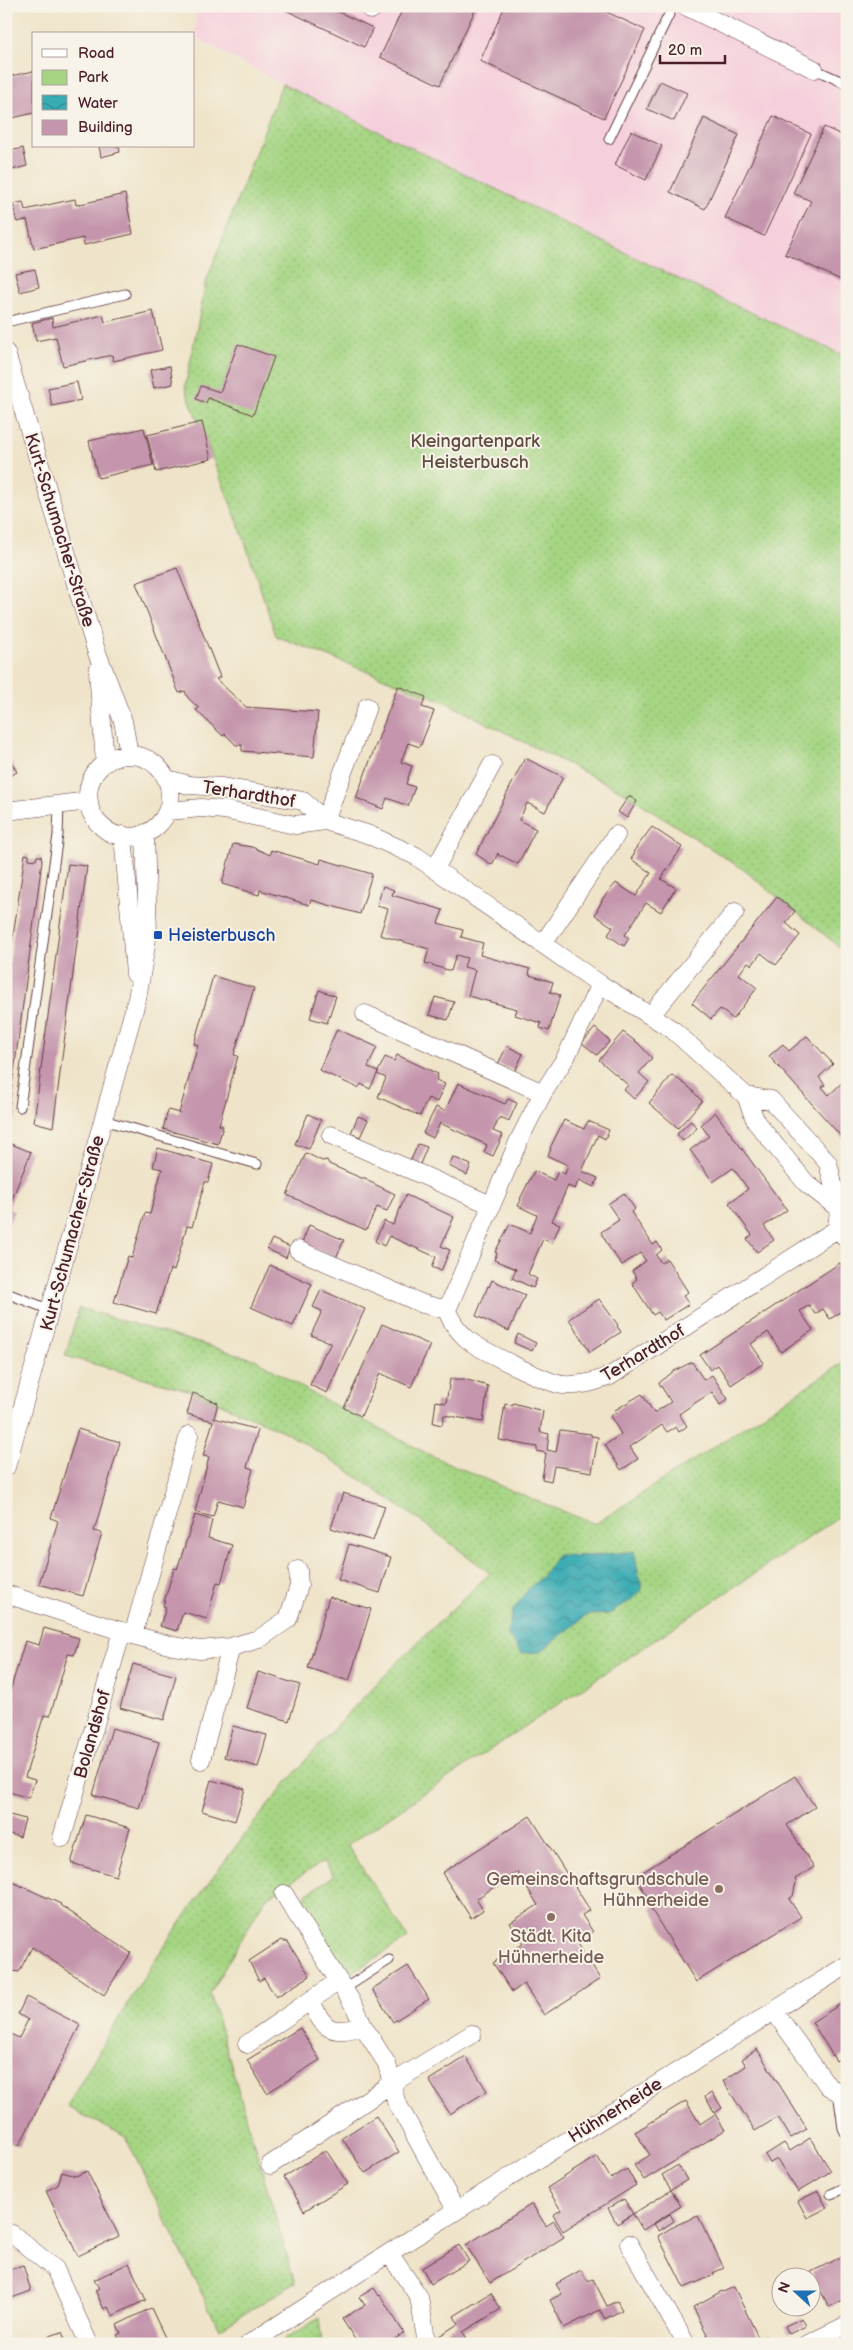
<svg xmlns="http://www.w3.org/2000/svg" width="853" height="2350" viewBox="0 0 853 2350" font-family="'Balsamiq Sans',sans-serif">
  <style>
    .built { fill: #f5cfdb }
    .green { fill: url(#green-dots); stroke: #787a57 }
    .water { fill: url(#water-waves); stroke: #42656f }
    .building { fill: #c495ac }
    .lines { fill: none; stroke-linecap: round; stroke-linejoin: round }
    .lane-casing { stroke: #633d43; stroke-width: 11 }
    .street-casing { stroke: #633d43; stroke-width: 19 }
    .lane { stroke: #fff; stroke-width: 9 }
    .street { stroke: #fff; stroke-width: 18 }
    .transit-dot { fill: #1a4fb4; stroke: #f7f3e8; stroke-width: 2 }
    .education-dot { fill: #8d6e63; stroke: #f7f3e8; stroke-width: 2 }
    .labels { text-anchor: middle; stroke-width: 4; stroke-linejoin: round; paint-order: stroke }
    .park-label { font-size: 18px; fill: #614c41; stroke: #f7f3e8 }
    .street-label { font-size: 18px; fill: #4a1f2b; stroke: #f7f3e8 }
    .transit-label { font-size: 18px; fill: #164399; stroke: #f7f3e8; text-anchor: start }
    .education-label { font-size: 18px; fill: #785e54; stroke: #f7f3e8; text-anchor: end }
  </style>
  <defs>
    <pattern id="green-dots" width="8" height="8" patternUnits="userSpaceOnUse" patternTransform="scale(1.25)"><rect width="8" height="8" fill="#a5d583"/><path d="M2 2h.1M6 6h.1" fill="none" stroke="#90b671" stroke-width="1.8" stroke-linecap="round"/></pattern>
    <pattern id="water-waves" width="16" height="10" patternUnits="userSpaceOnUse" patternTransform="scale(1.25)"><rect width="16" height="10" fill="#39abb3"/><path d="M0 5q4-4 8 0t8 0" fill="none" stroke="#328b92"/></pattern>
  </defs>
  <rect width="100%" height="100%" fill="#f7f3e8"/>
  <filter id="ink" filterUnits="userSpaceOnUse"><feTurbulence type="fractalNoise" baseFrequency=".02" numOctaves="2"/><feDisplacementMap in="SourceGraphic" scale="10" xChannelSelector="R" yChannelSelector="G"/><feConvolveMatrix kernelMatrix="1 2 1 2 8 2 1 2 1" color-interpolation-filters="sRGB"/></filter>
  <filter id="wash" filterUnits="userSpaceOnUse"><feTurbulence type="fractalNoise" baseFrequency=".0096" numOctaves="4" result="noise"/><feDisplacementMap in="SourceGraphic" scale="20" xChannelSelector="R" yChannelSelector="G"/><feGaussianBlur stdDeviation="1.12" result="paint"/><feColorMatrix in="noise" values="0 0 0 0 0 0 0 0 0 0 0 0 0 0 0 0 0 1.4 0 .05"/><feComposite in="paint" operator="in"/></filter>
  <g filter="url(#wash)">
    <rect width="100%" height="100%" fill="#efe4c9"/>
    <path class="built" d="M197 6H847V357L683 281 282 84 195 37Z"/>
    <path class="green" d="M282 84 683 281 847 357V953L744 870 625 793 443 701 276 636 242 533 185 388 206 282Z
      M79 1308 257 1360 308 1391 428 1454 510 1490 595 1524 847 1360V1512L347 1845 408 1938 345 1977 303 1905 306 1894 334 1876 324 1861 265 1899 210 1993 295 2283 219 2329 125 2136 67 2107C135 1984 214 1866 307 1759 364 1693 427 1633 490 1573L422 1522 340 1465 285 1432 191 1391 65 1356Z
      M319 2318 322 2344H278Z"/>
    <path class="water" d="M634 1551 642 1590 630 1601 609 1614 587 1615 540 1652 521 1653 507 1634 513 1610 526 1592 544 1574 557 1555 589 1556Z"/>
    <g id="blocks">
      <path class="building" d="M277 6H326L373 28 364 47Z
        M404 6H477L440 85 380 57Z
        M505 6H594L645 30 604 118 480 61Z
        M34 71V113L8 119 6 109V77Z
        M660 81 687 93 674 121 647 109Z
        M773 116 811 134 764 236 725 218Z
        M704 118 739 135 705 209 670 192Z
        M824 127 844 136 847 129V283L785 254 811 201 793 193Z
        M631 131 662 146 646 180 615 165Z
        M99 146H119L120 152 101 157Z
        M23 148 27 166 8 171 6 152Z
        M125 194 133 234 84 245 83 238 34 249 27 220 17 222 13 204 23 202 25 210 75 199 76 205Z
        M35 269 39 287 20 292 15 273Z
        M153 311 162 350 113 361 112 355 63 366 56 337 36 341 32 323 52 318 53 327 103 315 105 322Z
        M238 344 274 357 253 415 208 398 206 403 196 399 201 386 220 392Z
        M170 366 173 384 154 388 150 370Z
        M77 382 81 400 52 406 48 388Z
        M202 422 211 459 156 472 147 435Z
        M144 428 153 465 98 478 89 441Z
        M177 568 220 677 216 679 246 707 318 712 314 757 242 751V745H236L225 734 223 736 196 710 199 708 188 698 185 691 179 693 136 583Z
        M398 686 426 697 422 707 434 711 420 747 408 743 401 762 412 766 406 784 415 787 408 806 387 798 383 809 356 798Z
        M6 753 17 772 6 778Z
        M525 758 563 777 545 812 527 803 523 812 519 820 536 829 518 864 502 856H499L498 853 492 865 476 854Z
        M629 796 637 801 627 818 618 812Z
        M652 827 682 847 661 879 676 888 661 912 646 903 625 935 629 938 624 946 608 935 613 927 595 915 603 898 616 883 636 896 651 873 631 859 635 853 633 852Z
        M233 844 252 847 270 855 271 850 320 864 321 859 372 874 360 914 311 900 309 905 260 890 259 895 222 884Z
        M25 854 29 855V859L36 860 37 856H41L42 861 7 1124 6 985Z
        M68 864 87 866 53 1127 34 1122Z
        M383 886 394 890 392 895 443 910 438 923 463 930 461 937 483 943 480 955 530 969 529 975 553 982 550 992 560 995 549 1031 540 1028 541 1023 515 1015 517 1009 468 996 475 970 464 967 467 958 456 955 451 971 425 963 429 949 380 935 388 909 377 906Z
        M777 897 795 911 786 923 800 935 776 965 761 953 752 965 748 962 739 974 757 988 733 1019 720 1009 711 1019 692 1003Z
        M213 976 254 988 234 1055 238 1056 219 1125 223 1126 218 1144 163 1129 168 1110 179 1113 198 1045 194 1044Z
        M319 990 336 996 327 1023 310 1018Z
        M435 997 454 1002 448 1020 429 1015Z
        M595 1028 610 1041 597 1055 582 1043Z
        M337 1029 377 1047 368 1067 378 1072 370 1089 361 1084 358 1088 319 1070Z
        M623 1032 639 1044 652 1058 639 1073 649 1082 634 1099 624 1090 628 1085 599 1060Z
        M807 1036 833 1064 819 1077 825 1085 822 1087 829 1095 847 1078V1143L769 1056 783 1044 789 1051Z
        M507 1046 523 1054 515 1071 498 1064Z
        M397 1055 438 1074 436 1080 445 1084 437 1102 428 1098 420 1116 378 1097 386 1078 377 1074 385 1057 394 1061Z
        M672 1075 689 1087 702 1101 678 1128 649 1103Z
        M458 1083 505 1104 508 1099 517 1103 509 1121 500 1117 493 1131 503 1135 493 1156 484 1152 487 1145 440 1123 433 1138 423 1133 436 1107 445 1111Z
        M715 1112 787 1210 764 1226 774 1240 757 1252 747 1239 752 1235 729 1203 748 1189 733 1168 713 1182 690 1150 709 1136 701 1125Z
        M308 1114 321 1120 309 1149 295 1144Z
        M358 1116 368 1120 360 1137 351 1133Z
        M564 1120 584 1129 588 1121 609 1130 605 1139 598 1135 582 1171 598 1178 594 1187 579 1180 575 1189 568 1186 552 1221 560 1224 552 1243 543 1239 528 1274 537 1279 533 1288 512 1278 516 1269 494 1260 497 1253 495 1252 510 1224 530 1233 537 1215 518 1206 521 1200 520 1199 534 1171 554 1180 558 1171 565 1174 568 1165 548 1156 551 1149 550 1148Z
        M691 1121 697 1128 683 1141 677 1134Z
        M6 1142 31 1152 8 1209 14 1211 6 1230Z
        M418 1144 427 1147 420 1164 411 1160Z
        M158 1148 213 1164 208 1182H205L192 1227 187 1226 174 1271 170 1269 156 1314 114 1302 128 1256 132 1258 145 1213 150 1214 162 1169 153 1167Z
        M306 1153 322 1161 327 1160 329 1164 361 1178H366L368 1181 395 1194 387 1211 377 1207 366 1230 287 1195Z
        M453 1157 471 1165 467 1175 449 1166Z
        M624 1193 635 1209 631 1212 653 1245 657 1242 662 1250 656 1255 661 1263 667 1259 688 1292 683 1296 689 1304 664 1320 658 1312 653 1315 632 1283 637 1279 632 1271 646 1261 640 1253 622 1265 610 1249 601 1232 619 1220 608 1204Z
        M406 1195 454 1217 441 1246 450 1250 441 1271 432 1267 436 1257 389 1236 384 1246 375 1241 384 1221 393 1225Z
        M309 1225 344 1240 336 1258 302 1243Z
        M272 1239 290 1247 286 1258 267 1249Z
        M840 1263 847 1273V1308L830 1319 823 1309 815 1314 809 1305 800 1311 813 1330 781 1352 768 1332 751 1344 764 1363 731 1385 718 1365 710 1370 700 1355Z
        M270 1265 312 1284 293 1326 251 1307Z
        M492 1280 525 1295 509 1331 476 1316 488 1286 489 1287Z
        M321 1290 365 1309 327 1393 310 1385 325 1352H326L331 1343 311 1335 322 1311 313 1307Z
        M599 1299 618 1325 617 1326 621 1332 590 1352 569 1319Z
        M382 1324 430 1345 411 1387 380 1373 361 1416 344 1408Z
        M518 1334 536 1343 532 1351 514 1343Z
        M692 1362 704 1380 712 1375 728 1399 720 1405 712 1392 695 1403 679 1414 687 1426 679 1432 676 1427 667 1432 662 1425 630 1447 638 1459 621 1470 605 1445 621 1434 610 1416 616 1412 615 1410 642 1394 654 1413 671 1402 659 1383 674 1371Z
        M450 1379H464L488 1386 483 1422 444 1415 442 1425 433 1423 436 1401 446 1403Z
        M193 1393 218 1403 214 1418 258 1430 247 1467 253 1469 243 1507 218 1500 213 1517 195 1512 209 1457 203 1456 213 1421 187 1414Z
        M513 1403 543 1411 540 1432 549 1434 547 1450 556 1452 560 1430 591 1434V1436L598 1437 592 1472 554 1466 551 1481 542 1479 546 1453 537 1451V1447L499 1440 505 1404 512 1405Z
        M78 1429 120 1442 94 1531 102 1533 83 1596 39 1584 58 1521 51 1518Z
        M343 1493 385 1506 373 1541 331 1528Z
        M195 1515 212 1520 208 1538 232 1545 221 1583 217 1582 207 1619 183 1612 177 1631 160 1626 166 1607 163 1606 174 1568 177 1569Z
        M349 1544 391 1557 380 1593 338 1580Z
        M329 1597 371 1609 349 1681 308 1668Z
        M44 1628 79 1638 74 1655 68 1654 50 1716 44 1715 25 1777 35 1780 29 1798 6 1791V1705L25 1641 39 1645Z
        M133 1664 176 1676 164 1720 120 1708Z
        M258 1672 300 1685 289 1721 247 1708Z
        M233 1726 267 1735 258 1767 224 1757Z
        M112 1728 159 1742 139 1808 93 1795Z
        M795 1776 815 1807 787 1825 814 1867 795 1879 796 1882 793 1896 789 1899 801 1917 696 1982 651 1909 654 1907 635 1877Z
        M211 1780 245 1789 235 1821 202 1811Z
        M6 1814 25 1819 20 1837 6 1833Z
        M86 1815 130 1828 116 1876 71 1863Z
        M530 1816 590 1910 582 1915 593 1932 577 1942 600 1979 544 2015 524 1984 512 1992 493 1963 523 1944 510 1923 538 1905 517 1872 476 1899 483 1910 471 1918 442 1873Z
        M6 1879 61 1904 60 1905 131 1953 104 1995 32 1947 19 1972 6 1970Z
        M281 1940 288 1942 310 1976 276 1997 264 1978 259 1981 249 1961Z
        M408 1966 429 1999 393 2022 372 1989Z
        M26 1997 80 2025 19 2146 6 2140V2062L9 2056 6 2055V2037L8 2033 19 2038 28 2020 18 2014Z
        M847 2000V2053L836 2061 812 2022Z
        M300 2028 320 2060 267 2093 247 2060Z
        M757 2049 807 2129 791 2138 778 2117 755 2131 723 2081 746 2066 742 2059Z
        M466 2057 487 2091 450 2114 429 2080Z
        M712 2092 722 2108 715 2113 705 2097Z
        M686 2101 700 2124 715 2114 725 2130 644 2180 634 2165 650 2155 635 2132Z
        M376 2116 399 2152 365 2173 342 2138Z
        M810 2138 831 2171 798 2192 777 2159 770 2163 765 2155 784 2143 790 2151Z
        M326 2150 348 2184 304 2211 284 2177Z
        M597 2156 611 2179 627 2169 636 2185 563 2231 553 2215 561 2210 547 2188Z
        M678 2165 687 2180 671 2190 662 2175Z
        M87 2171 119 2236 78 2256 46 2191 58 2185 62 2172 76 2176Z
        M671 2190 681 2206 643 2230 633 2214Z
        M818 2191 827 2208 807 2218 798 2201Z
        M624 2199 633 2214 617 2224 608 2208Z
        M532 2204 546 2226 554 2221 564 2237 490 2283 466 2245Z
        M670 2214 674 2221 659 2231 654 2224Z
        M698 2216 724 2268 713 2273 714 2275 684 2288 658 2236 676 2225Z
        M459 2245 469 2261 431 2284 422 2268Z
        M847 2254V2298L829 2307 811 2272Z
        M129 2263 146 2300 112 2316 108 2307 104 2309 95 2290 99 2288 94 2280Z
        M23 2265 31 2291 6 2300V2271Z
        M581 2270 588 2281 593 2279 607 2306 617 2301 622 2310 605 2319 600 2310 564 2328 550 2300 562 2294 556 2284Z
        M734 2287 758 2337 760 2338 766 2336 770 2344H712L693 2307 722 2291 723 2292Z
        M374 2288 379 2296 380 2295 404 2333 387 2344H358L342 2319 365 2305 359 2297Z
        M491 2293 501 2309 463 2332 468 2340 462 2344H440L436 2338 458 2324 454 2316Z
        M151 2308 168 2344H121L117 2335 121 2333 117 2325Z
        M802 2318 806 2326 789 2334 785 2326Z
        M62 2332 67 2344H28V2343Z"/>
    </g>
  </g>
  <g filter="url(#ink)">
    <use href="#blocks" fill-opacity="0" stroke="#633d43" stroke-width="1"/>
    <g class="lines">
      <g class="lane-casing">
        <path id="lane" d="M814 69 847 84
          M609 139 673 6
          M6 322 125 294
          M20 1107 58 835 59 804
          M103 1120 257 1164
          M6 1293 51 1310
          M344 1989 389 1960
          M838 2092 843 2128 847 2136
          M831 2194 847 2187"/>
      </g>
      <g class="street-casing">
        <path id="street" d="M685 6 814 69
          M371 10 373 6
          M6 353 96 650 123 721 129 754
          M98 670 105 763
          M88 796a41 41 0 1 1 82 0a41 41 0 1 1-82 0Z
          M167 779 189 785 222 787 303 801 325 821 367 834 416 856 600 984 673 1030 746 1096 756 1122 806 1183 839 1209 837 1229 847 1239
          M6 811 89 801
          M168 811 201 808 224 810 295 825 325 821
          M325 821 367 707
          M123 835 135 974
          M435 869 492 765
          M543 944 616 835
          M600 984 566 1057 543 1093 519 1140 447 1310C451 1322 457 1330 467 1339 477 1348 550 1385 564 1385 581 1386 594 1382 610 1376L837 1229
          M365 1014 543 1093
          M651 1015 735 912
          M746 1096 771 1100 828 1163 839 1209
          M331 1135 491 1205
          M298 1250 423 1304 447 1310
          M6 1467 137 999 148 933 145 833
          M6 1594 133 1635 173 1646 200 1650 231 1647 259 1639 288 1619 299 1586 298 1570
          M133 1635 189 1435
          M201 1760 231 1647
          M62 1838 122 1631
          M284 1894 355 2007 363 2026 387 2064 396 2101 456 2210
          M339 1981 311 2000C323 2031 332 2035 363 2026
          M774 2011 828 2086 838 2092H847
          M247 2044 311 2000
          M270 2165 391 2084 472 2034
          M12 2234 55 2269 89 2344
          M629 2244 686 2344
          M389 2253 419 2297 427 2344
          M249 2344 389 2253 847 1965
          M808 2344 847 2325"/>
      </g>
      <use href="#lane" class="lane"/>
      <use href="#street" class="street"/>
    </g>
  </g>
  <rect class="transit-dot" x="153" y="930" width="10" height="10" rx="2.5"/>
  <g class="education-dot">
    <circle cx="719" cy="1889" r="5"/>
    <circle cx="551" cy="1917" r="5"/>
  </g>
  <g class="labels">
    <g class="park-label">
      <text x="475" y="447">Kleingartenpark<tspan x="475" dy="21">Heisterbusch</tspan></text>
    </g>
    <g class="street-label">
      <text transform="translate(60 530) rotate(73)" y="6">Kurt-Schumacher-Straße</text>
      <text transform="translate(249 794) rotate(9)" y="6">Terhardthof</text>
      <text transform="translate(72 1233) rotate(-75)" y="6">Kurt-Schumacher-Straße</text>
      <text transform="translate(643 1353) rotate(-31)" y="6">Terhardthof</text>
      <text transform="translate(92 1734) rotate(-74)" y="6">Bolandshof</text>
      <text transform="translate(615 2110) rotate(-32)" y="6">Hühnerheide</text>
    </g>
    <g class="transit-label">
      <text x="168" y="941">Heisterbusch</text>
    </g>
    <g class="education-label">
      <text x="709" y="1885">Gemeinschaftsgrundschule<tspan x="709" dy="21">Hühnerheide</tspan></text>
      <text x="551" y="1942" text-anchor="middle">Städt. Kita<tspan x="551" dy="21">Hühnerheide</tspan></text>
    </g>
  </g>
  <rect width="853" height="2350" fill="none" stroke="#f7f3e8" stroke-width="25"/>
  <rect x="32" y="32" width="162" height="115" fill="#f7f3e8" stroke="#b29e9c"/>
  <rect x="42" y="49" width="25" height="8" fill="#ffffff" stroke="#b29e9c"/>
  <text x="78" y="58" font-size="15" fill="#4a1f2b">Road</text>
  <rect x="42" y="70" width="25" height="15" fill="#a5d583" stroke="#b29e9c"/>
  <text x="78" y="82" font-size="15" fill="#4a1f2b">Park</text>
  <rect x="42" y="95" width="25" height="15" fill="url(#water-waves)" stroke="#b29e9c"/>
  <text x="78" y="108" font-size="15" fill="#4a1f2b">Water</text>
  <rect x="42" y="120" width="25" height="15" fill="#c495ac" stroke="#b29e9c"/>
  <text x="78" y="132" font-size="15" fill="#4a1f2b">Building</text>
  <g transform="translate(796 2292) rotate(291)"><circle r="24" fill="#f7f3e8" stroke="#b29e9c"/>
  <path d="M0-4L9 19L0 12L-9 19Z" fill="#1f6fb2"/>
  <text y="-8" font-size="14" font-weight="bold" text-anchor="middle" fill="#4a1f2b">N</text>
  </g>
  <path d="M660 55v8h65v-8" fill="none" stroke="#4a1f2b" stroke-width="2.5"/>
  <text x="668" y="55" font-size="15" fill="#4a1f2b" stroke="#f7f3e8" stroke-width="4" paint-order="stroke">20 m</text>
</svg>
